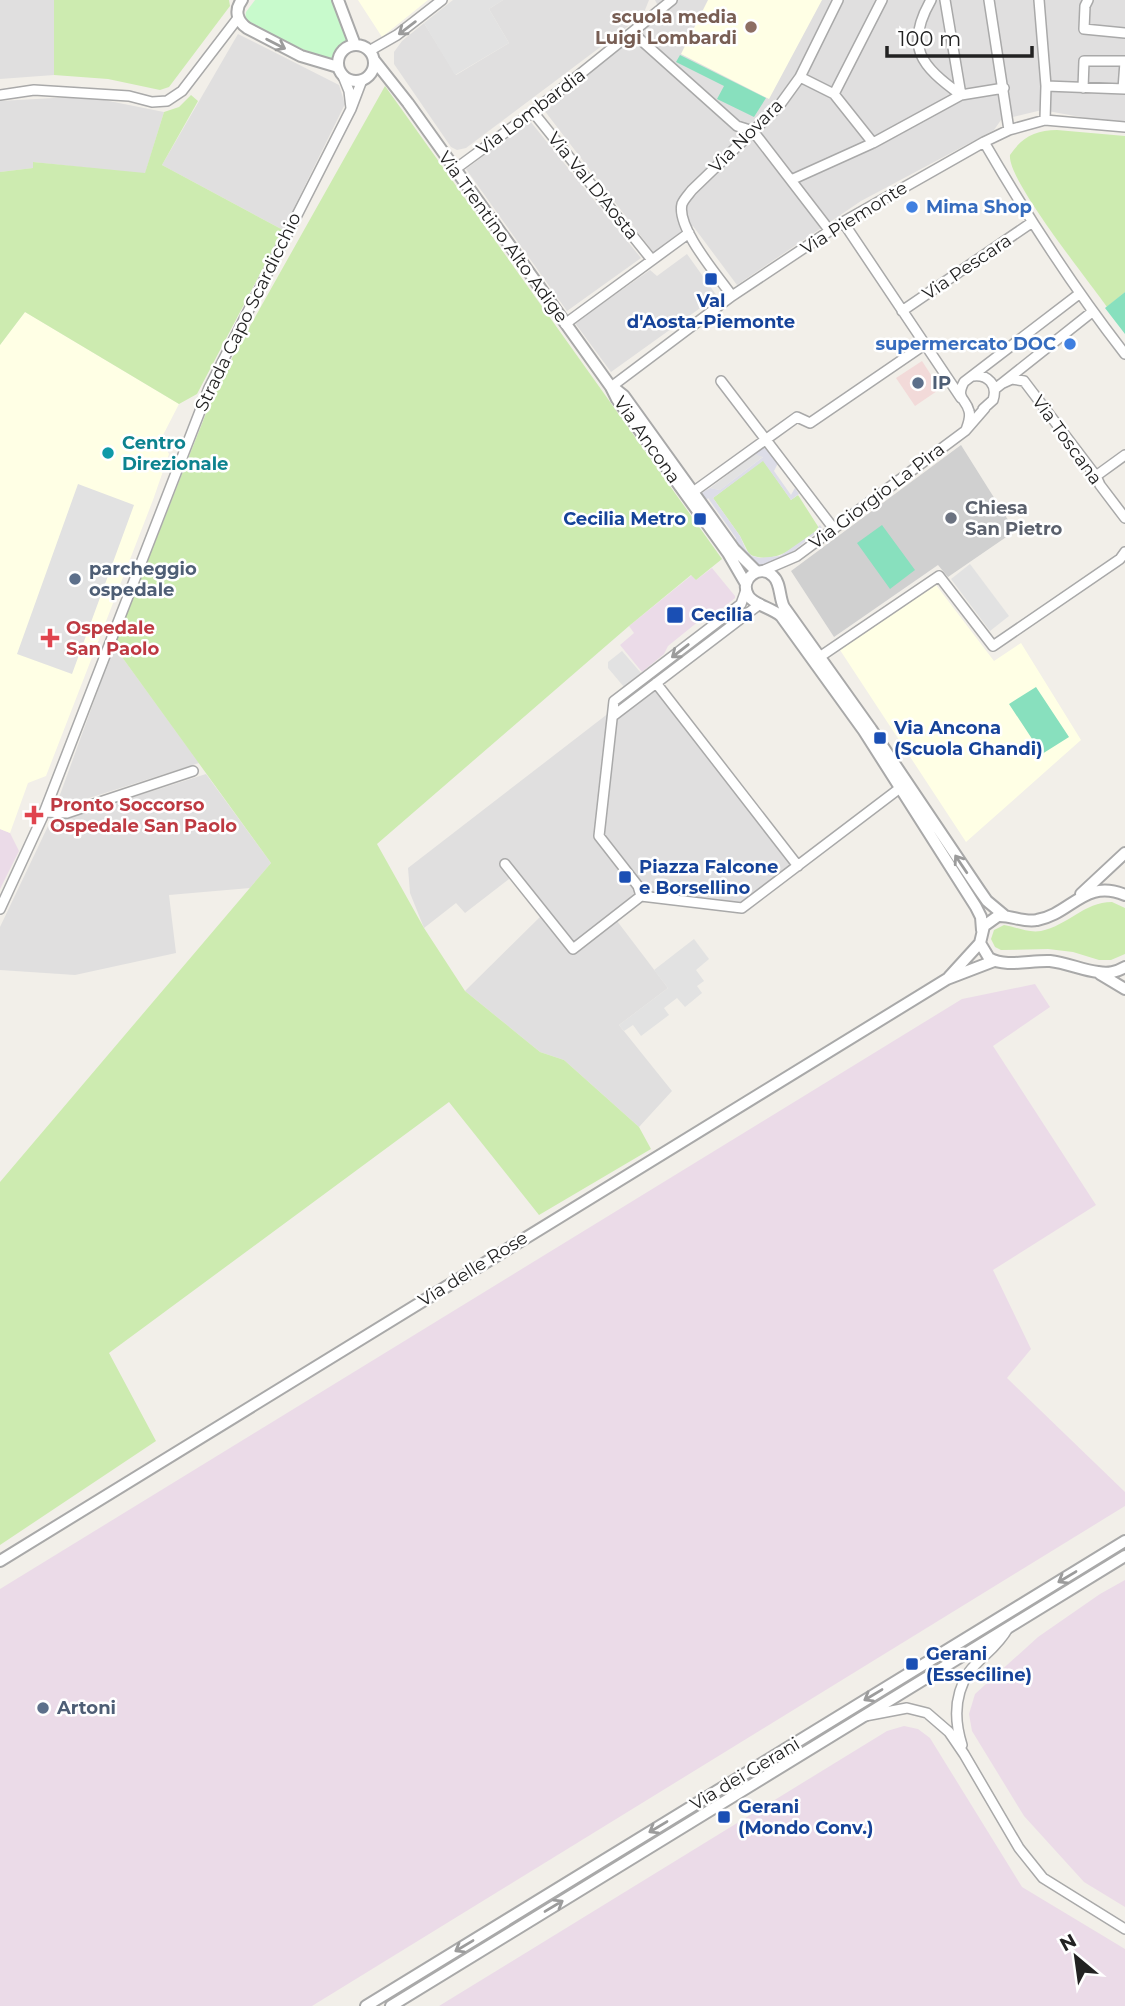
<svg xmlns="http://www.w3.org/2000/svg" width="1125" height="2006" viewBox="0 0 1125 2006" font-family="Montserrat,sans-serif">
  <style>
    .residential { fill: #e0dfdf }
    .commercial { fill: #f2dad9 }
    .industrial { fill: #ebdbe8 }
    .education { fill: #ffffe5 }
    .religious { fill: #d0d0d0 }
    .grass { fill: #cdebb0 }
    .park { fill: #c8facc }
    .pitch { fill: #88e0be }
    .parking { fill: #e2e2e2 }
    .plaza { fill: #dddde8 }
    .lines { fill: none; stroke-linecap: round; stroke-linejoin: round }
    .minor-casing { stroke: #a9a9a9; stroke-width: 12 }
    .tertiary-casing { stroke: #a9a9a9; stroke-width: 14 }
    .minor { stroke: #fff; stroke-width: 9 }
    .tertiary { stroke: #fff; stroke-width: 10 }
    .oneway { stroke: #9c9c9c }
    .education-dot { fill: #8d6e63; stroke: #fff; stroke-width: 2.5 }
    .shop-dot { fill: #3f7fe0; stroke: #fff; stroke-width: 2.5 }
    .transit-dot { fill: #1a4fb4; stroke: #fff; stroke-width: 2.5 }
    .service-dot { fill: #5c6f8a; stroke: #fff; stroke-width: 2.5 }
    .culture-dot { fill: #0f9aa8; stroke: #fff; stroke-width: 2.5 }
    .worship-dot { fill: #6b7280; stroke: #fff; stroke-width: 2.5 }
    .health-dot { fill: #e0444e; stroke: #fff; stroke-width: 2.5 }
    .labels { text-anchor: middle; stroke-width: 5; stroke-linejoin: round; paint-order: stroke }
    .education-label { font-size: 18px; font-weight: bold; fill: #785e54; stroke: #fff; text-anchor: end }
    .street-label { font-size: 18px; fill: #222; stroke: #fff }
    .shop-label { font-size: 18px; font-weight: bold; fill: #366cbe; stroke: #fff; text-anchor: start }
    .transit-label { font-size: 18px; font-weight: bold; fill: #164399; stroke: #fff; text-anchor: start }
    .service-label { font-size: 18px; font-weight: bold; fill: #4e5e75; stroke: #fff; text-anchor: start }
    .culture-label { font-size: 18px; font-weight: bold; fill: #0d838f; stroke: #fff; text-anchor: start }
    .worship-label { font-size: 18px; font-weight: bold; fill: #5b616d; stroke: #fff; text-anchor: start }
    .health-label { font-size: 18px; font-weight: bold; fill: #be3a42; stroke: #fff; text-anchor: start }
  </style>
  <rect width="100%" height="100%" fill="#f2efe9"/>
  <path class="residential" d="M0 0H54V75L0 79Z
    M503 0H649L643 15 466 148 457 150 451 147 394 64V52L402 41 424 23 456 75 509 43 489 9Z
    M655 0H1125V125L1042 110 1001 120 994 130 861 201 737 285 693 226 654 253 544 110 658 6Z
    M238 34 339 85 345 104 283 230 162 165Z
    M72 97 104 100 164 112 145 174 33 162V168L0 172V101Z
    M530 121 641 258 567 311 466 169Z
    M687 254 717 296 611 372 575 323 650 270 657 276Z
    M114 646 199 763 83 800 57 803Z
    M656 683 798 866 742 908 641 896 614 917 668 988 619 1025 672 1091 639 1127 564 1060 540 1052 465 991 544 913 513 876 465 913 456 903 424 928 410 893 408 868 614 709 613 715Z
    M206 774 271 863 250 888 169 895 176 953 75 975 0 970V927L49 824Z"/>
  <path class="commercial" d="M922 361 940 389 915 406 896 378Z"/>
  <path class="industrial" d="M712 568 735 596V598L714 615 710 612 668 646 664 654 642 672 620 645 634 633 629 626 692 575 696 580Z
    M0 829 10 833 19 851 0 889Z
    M1035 984 1050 1007 993 1046 1096 1205 993 1270 1031 1349 1007 1378 1125 1492V1506L312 2006H0V1589L962 999Z
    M1125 1580V1907L1084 1882 1024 1816 972 1731 969 1714 975 1694 1038 1637 1100 1594Z
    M904 1726 918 1729 930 1738 1022 1887 1125 1949V2006H439L887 1731Z"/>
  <path class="education" d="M358 0H428L382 37Z
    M708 0H822L769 99 681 54Z
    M25 312 179 404 161 439 169 454 153 500 46 776 28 783 10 833 0 829V345Z
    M936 585 994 661 1021 643 1081 740 966 842 840 650Z"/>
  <path class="religious" d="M961 445 1015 531 948 577 938 565 834 637 791 571Z"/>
  <path class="grass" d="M54 0H229L230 6 169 87 160 90 108 79 54 75Z
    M385 86 722 559 696 580 691 575 629 626 377 844 424 928 465 991 540 1052 564 1060 639 1127 651 1149 539 1215 449 1102 109 1353 156 1441 0 1545V1182L271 863 114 646 218 383Z
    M191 95 198 101 162 165 283 230 197 394 179 404 25 312 0 345V172L33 168V162L145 173 164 112 179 107Z
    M1057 130 1125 136V292L1107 307C1089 281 1007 180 1010 155 1022 137 1036 130 1057 130Z
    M763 460 791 500 798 495 819 528C801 544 774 567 749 554L740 536 713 498Z
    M1112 902 1125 908V954L1111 960H1099L1073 952 1048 949 1001 950 995 947 991 939 994 930 1004 925C1017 927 1027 933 1041 931 1067 926 1084 902 1112 902Z"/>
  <path class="park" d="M255 0H333L349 42 337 50 333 61 282 41 245 19 246 12Z"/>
  <path class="pitch" d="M680 55 766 98 754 117 717 99 724 86 676 62Z
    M1125 292V334L1105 308Z
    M882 525 915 570 890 589 857 543Z
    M1036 687 1069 737 1042 754 1009 704Z"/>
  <path class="parking" d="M453 0H503L489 9 509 43 455 75 424 23Z
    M755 454 764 456 720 490 710 488Z
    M78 484 134 505 72 674 17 654Z
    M970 564 1009 616 990 631 951 579Z
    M622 651 641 673 624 687 608 668V662Z
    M694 939 709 959 696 970 704 981 697 986 702 993 685 1007 677 998 664 1008 669 1015 641 1036 633 1025 624 1031 619 1025 668 988 654 970Z"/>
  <path class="plaza" d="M764 447 767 448 778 463 774 471 791 495 795 488 799 494 791 500 763 461 713 498 740 536 746 550 752 556 760 558 780 556 819 529 818 527 820 525 822 528 786 557 765 565H756L735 545 736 538 708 498 704 504 700 494 710 488 720 490 763 457 755 454Z"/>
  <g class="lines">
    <g class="minor-casing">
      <path id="minor" d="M945 0 961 95 1004 88
        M989 0 1009 130
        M1039 0 1046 86 1045 120
        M1088 0 1085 6 1084 29 1125 33
        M633 33 737 126 753 131 830 231
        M369 51 397 35 442 0
        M343 76 349 91 351 108
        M800 77 834 94 873 143
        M1046 86 1125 89
        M1083 88 1084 61H1125
        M1123 89 1125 62
        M834 94 882 0
        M0 95 34 90 129 96 152 102 167 101 182 91 238 18
        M533 112 652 260
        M984 142C1027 216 1072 286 1125 354
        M454 170 533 112 672 0
        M791 180 873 143 961 95C921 66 904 47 931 0
        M843 222 961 398
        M732 296C718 276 676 228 682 204 684 199 689 194 692 190L779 106 800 77 838 0
        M902 311 1031 223
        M565 324 689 233
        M973 376C988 374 998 385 993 400L983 409
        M721 381 834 529
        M1001 384 1012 379 1024 381 1096 476 1100 485 1125 518
        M611 387 732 296 843 222 984 142 1009 130 1045 120 1125 127
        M995 389 1092 312
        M966 430C968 424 971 417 969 411 966 398 955 399 964 382L1079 294
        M1096 476 1125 455
        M693 492 797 417 810 423 924 345
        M762 571 797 556 965 431 985 408
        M821 656 939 576 993 646 1120 559 1125 552
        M656 683 798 866
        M613 716 760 604
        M44 812 67 813 193 771
        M505 864 573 949 641 896 742 908 900 788
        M641 896 638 886 599 836 614 701 741 604 746 590
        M0 909 42 818 209 388 351 109 362 80
        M865 1716 907 1708 927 1713 949 1732 964 1754 1019 1848 1043 1878 1125 1929
        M962 1745C954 1720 954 1695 969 1672 981 1656 997 1648 1008 1628"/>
    </g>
    <g class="tertiary-casing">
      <path id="tertiary" d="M242 0C234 10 237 21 247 28L301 56 338 67
        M338 0 355 45
        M338 63a18 18 0 1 1 36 0a18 18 0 1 1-36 0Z
        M374 60 408 103 611 387 617 399 728 553 746 584
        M614 388 624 396 734 549 757 572
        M1081 894 1125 853
        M1125 895C1085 878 1071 914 1037 920 1024 923 1011 915 998 916L984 926 980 943 989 958C1006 968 1030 960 1050 961 1067 963 1082 970 1098 972 1109 974 1116 972 1125 967
        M982 930 981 917 976 907 864 731 781 616C772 608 752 604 748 595 739 579 760 563 773 576 781 583 779 598 784 607L871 729 980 891 987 901 1005 916
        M1100 974 1125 989
        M949 977 980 943
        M0 1561 947 979 994 961
        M366 2006 1125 1541
        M391 2006 1125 1556"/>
    </g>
    <use href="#minor" class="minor"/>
    <use href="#tertiary" class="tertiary"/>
  </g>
  <defs><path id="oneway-shaft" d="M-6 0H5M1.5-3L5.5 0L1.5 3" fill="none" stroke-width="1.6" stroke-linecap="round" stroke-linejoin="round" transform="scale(1.75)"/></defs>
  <g class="oneway">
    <use href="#oneway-shaft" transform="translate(407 28) rotate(143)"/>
    <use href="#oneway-shaft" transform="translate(276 44) rotate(27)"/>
    <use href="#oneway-shaft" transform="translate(680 651) rotate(142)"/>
    <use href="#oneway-shaft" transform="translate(961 864) rotate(-124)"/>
    <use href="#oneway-shaft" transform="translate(1067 1577) rotate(149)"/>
    <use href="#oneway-shaft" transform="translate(873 1695) rotate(149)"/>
    <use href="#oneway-shaft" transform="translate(658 1827) rotate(149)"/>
    <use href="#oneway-shaft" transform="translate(554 1906) rotate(-31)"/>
    <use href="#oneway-shaft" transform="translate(464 1946) rotate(149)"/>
  </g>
  <circle class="education-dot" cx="751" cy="27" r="7"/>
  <g class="shop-dot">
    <circle cx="912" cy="207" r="7"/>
    <circle cx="1070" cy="344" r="7"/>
  </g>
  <g class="transit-dot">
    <rect x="704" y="272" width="14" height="14" rx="3.5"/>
    <rect x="693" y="512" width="14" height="14" rx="3.5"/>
    <rect x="666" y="606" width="18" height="18" rx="3.5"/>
    <rect x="873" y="731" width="14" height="14" rx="3.5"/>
    <rect x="618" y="870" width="14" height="14" rx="3.5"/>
    <rect x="905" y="1657" width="14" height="14" rx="3.5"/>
    <rect x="717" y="1810" width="14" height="14" rx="3.5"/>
  </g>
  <g class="service-dot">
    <circle cx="918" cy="383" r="7"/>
    <circle cx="75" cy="579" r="7"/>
    <circle cx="43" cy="1708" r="7"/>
  </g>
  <circle class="culture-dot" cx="108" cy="453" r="7"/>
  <circle class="worship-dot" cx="951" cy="518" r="7"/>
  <g class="health-dot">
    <path d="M46.5 627.5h7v7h7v7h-7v7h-7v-7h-7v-7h7z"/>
    <path d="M30.5 804.5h7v7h7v7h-7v7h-7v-7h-7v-7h7z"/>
  </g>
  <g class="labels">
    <g class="education-label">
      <text x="737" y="23">scuola media<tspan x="737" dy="21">Luigi Lombardi</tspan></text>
    </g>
    <g class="street-label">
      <text transform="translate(531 112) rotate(-37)" y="6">Via Lombardia</text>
      <text transform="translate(746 136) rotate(-45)" y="6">Via Novara</text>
      <text transform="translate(593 186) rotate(51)" y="6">Via Val D'Aosta</text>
      <text transform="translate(854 218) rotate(-32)" y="6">Via Piemonte</text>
      <text transform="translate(503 237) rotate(54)" y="6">Via Trentino Alto Adige</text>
      <text transform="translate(967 267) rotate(-34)" y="6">Via Pescara</text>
      <text transform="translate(248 312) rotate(-64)" y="6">Strada Capo Scardicchio</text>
      <text transform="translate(647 440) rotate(55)" y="6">Via Ancona</text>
      <text transform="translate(1067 440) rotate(54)" y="6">Via Toscana</text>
      <text transform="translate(877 496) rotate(-37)" y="6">Via Giorgio La Pira</text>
      <text transform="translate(473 1269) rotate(-32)" y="6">Via delle Rose</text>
      <text transform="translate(745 1774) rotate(-31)" y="6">Via dei Gerani</text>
    </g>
    <g class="shop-label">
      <text x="926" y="213">Mima Shop</text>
      <text x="1056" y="350" text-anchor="end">supermercato DOC</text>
    </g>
    <g class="transit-label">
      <text x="711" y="307" text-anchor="middle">Val<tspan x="711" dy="21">d'Aosta-Piemonte</tspan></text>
      <text x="686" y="525" text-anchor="end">Cecilia Metro</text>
      <text x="691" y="621">Cecilia</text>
      <text x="894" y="734">Via Ancona<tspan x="894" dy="21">(Scuola Ghandi)</tspan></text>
      <text x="639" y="873">Piazza Falcone<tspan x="639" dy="21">e Borsellino</tspan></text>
      <text x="926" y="1660">Gerani<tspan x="926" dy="21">(Esseciline)</tspan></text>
      <text x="738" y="1813">Gerani<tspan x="738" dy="21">(Mondo Conv.)</tspan></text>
    </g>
    <g class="service-label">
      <text x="932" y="389">IP</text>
      <text x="89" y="575">parcheggio<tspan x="89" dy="21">ospedale</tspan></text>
      <text x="57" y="1714">Artoni</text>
    </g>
    <g class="culture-label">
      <text x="122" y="449">Centro<tspan x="122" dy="21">Direzionale</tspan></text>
    </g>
    <g class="worship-label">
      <text x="965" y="514">Chiesa<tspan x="965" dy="21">San Pietro</tspan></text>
    </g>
    <g class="health-label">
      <text x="66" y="634">Ospedale<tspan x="66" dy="21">San Paolo</tspan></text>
      <text x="50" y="811">Pronto Soccorso<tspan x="50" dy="21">Ospedale San Paolo</tspan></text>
    </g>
  </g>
  <g transform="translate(1076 1957) rotate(331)" stroke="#ffffff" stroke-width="5" paint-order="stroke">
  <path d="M0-5L12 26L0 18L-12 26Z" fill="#222222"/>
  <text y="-10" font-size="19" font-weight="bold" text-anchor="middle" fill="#222222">N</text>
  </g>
  <path d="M887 46v10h145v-10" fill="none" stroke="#222222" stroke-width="3.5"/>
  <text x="898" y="46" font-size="21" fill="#222222" stroke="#ffffff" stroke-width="5" paint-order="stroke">100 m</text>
</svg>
